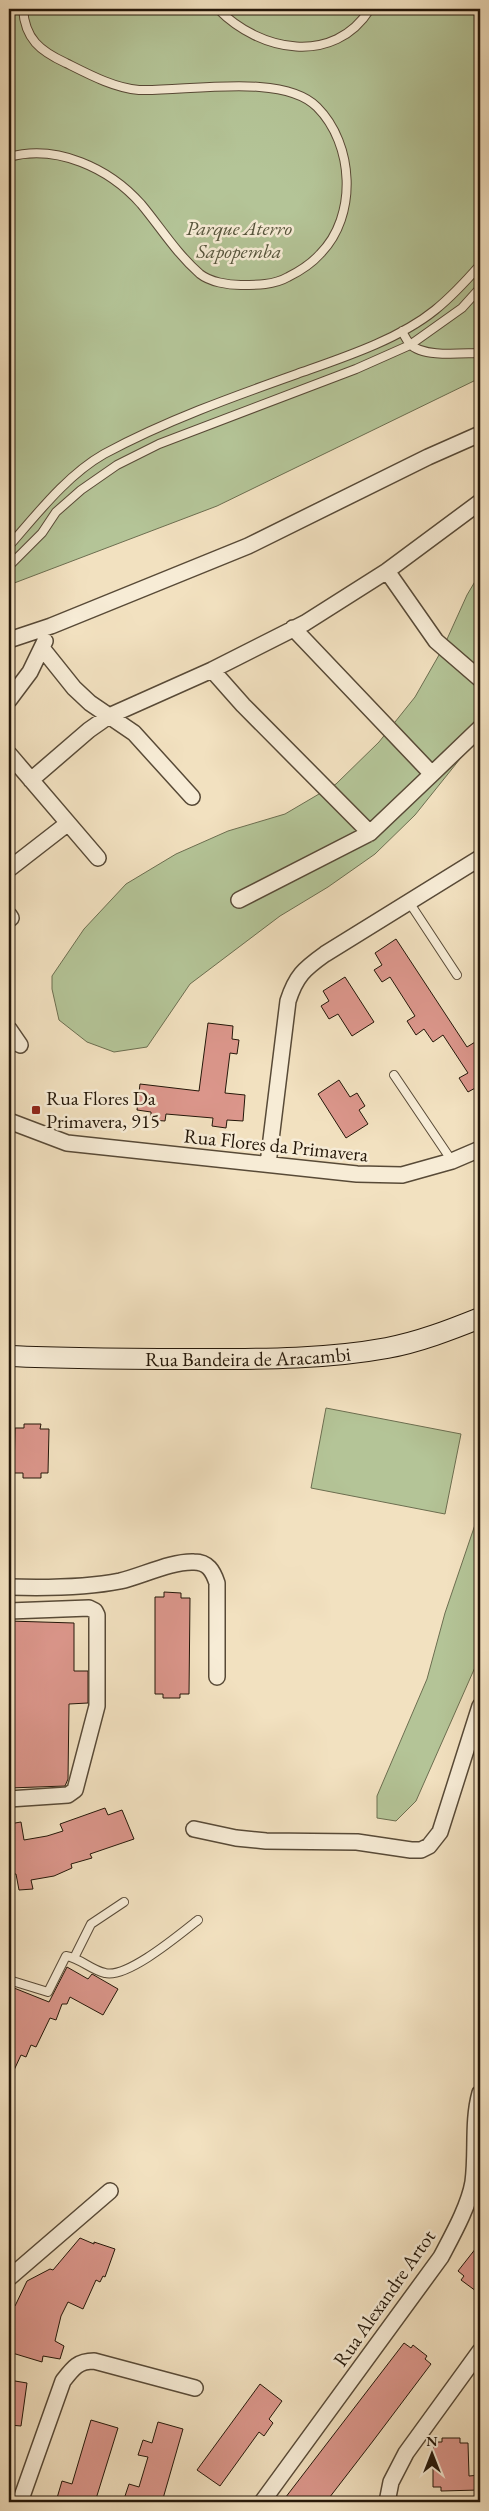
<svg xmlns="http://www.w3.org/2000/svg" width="489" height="2511" viewBox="0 0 489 2511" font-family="'EB Garamond',serif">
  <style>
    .green { fill: #b4c497; stroke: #6c6e50 }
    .building { fill: #db968b; stroke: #241709 }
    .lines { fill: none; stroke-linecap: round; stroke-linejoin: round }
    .service-casing { stroke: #584a37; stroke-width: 10 }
    .minor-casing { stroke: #584a37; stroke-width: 18 }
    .secondary-casing { stroke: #241709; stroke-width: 22 }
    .service { stroke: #f7ecd6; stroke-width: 8 }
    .minor { stroke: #f7ecd6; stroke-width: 15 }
    .secondary { stroke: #f7ecd6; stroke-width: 20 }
    .poi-dot { fill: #8f2418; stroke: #f7ecd6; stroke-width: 2 }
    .labels { text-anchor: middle; stroke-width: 5; stroke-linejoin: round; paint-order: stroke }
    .park-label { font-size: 20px; font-style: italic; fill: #56543b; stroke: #f7ecd6 }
    .poi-label { font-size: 20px; fill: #241709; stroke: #f7ecd6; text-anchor: start }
    .street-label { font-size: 20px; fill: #241709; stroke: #f7ecd6 }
  </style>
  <rect width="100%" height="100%" fill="#f2e1c0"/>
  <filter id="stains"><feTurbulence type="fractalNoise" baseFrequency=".004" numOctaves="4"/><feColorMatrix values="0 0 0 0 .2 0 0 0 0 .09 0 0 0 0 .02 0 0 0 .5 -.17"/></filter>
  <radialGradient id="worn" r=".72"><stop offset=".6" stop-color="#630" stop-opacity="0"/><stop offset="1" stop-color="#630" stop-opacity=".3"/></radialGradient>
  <path class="green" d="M9 9H480V378L217 506 9 585Z
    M480 573V734L415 815 375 854 328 887 280 916 190 984 147 1047 114 1052 87 1042 59 1020 52 989V976L84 929 126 884 176 854 228 831 285 814 336 784 379 742 415 697 443 648 467 595Z
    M326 1408 461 1434 445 1514 311 1488Z
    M480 1510V1656L416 1801 396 1821 377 1818V1796L427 1679 445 1613Z"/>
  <path class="building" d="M396 939 467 1047 480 1039V1092L477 1087 468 1092 459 1078 468 1073 443 1035 433 1042 424 1029 416 1035 407 1021 415 1016 390 977 382 982 374 970 382 965 375 953Z
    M345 977 374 1022 352 1036 338 1014 329 1019 321 1006 329 1001 323 991Z
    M208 1023 233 1026 232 1039 239 1040 237 1054 230 1053 225 1093 245 1095 243 1121 227 1120 226 1128 212 1126 213 1118 166 1114 165 1121 151 1120V1112L137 1110 140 1084 199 1091Z
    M339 1080 350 1097 357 1093 365 1106 359 1110 368 1124 346 1138 318 1094Z
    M24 1424H41L40 1429H49L48 1473H41V1478H23V1473H14L15 1428H24Z
    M164 1592 181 1593V1598H190L189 1694H180V1698H163V1694H155V1597H164Z
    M9 1621 74 1623V1671H88V1703L69 1704 68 1779 65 1786 9 1788Z
    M105 1808 108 1815 122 1810 134 1839 90 1854 92 1858 71 1864 72 1868 54 1876 31 1880 33 1889 19 1890 16 1874H9V1824L21 1822 24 1840 47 1836 63 1831 60 1824Z
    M67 1967 88 1979 92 1974 118 1989 103 2015 70 1997 67 2004H62L56 2020 50 2018 36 2047 31 2045 26 2057 21 2055 9 2081V1986L49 2002Z
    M80 2238 94 2244V2242L115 2249 105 2277 103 2276 100 2282 96 2280 83 2309 68 2302 61 2316 55 2341 64 2346 60 2359 43 2356 42 2362 9 2352V2304L15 2306 27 2281 50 2269 53 2270Z
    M480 2243V2294L461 2280 464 2276 458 2271Z
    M404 2343 411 2348 413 2345 418 2349 427 2356 425 2359 431 2364 373 2441 326 2502H282Z
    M9 2380 27 2383 21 2426 9 2425Z
    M260 2384 282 2401 269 2419 273 2423 264 2436 259 2432 220 2486 197 2470Z
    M91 2420 118 2428 95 2502H72L57 2498 62 2481 72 2484Z
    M158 2422 183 2429 162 2502H134L124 2499 129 2484 139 2487 148 2457 138 2455 143 2440 152 2443Z
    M442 2438H460V2443H468L469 2476 480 2475V2490L441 2491V2487H433V2442H442Z"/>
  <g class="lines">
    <g class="service-casing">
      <path id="service" d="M218 9C260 52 334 66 370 9
        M9 157C57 144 109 168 141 204 161 228 176 253 200 274 210 282 228 285 241 285 257 285 274 285 288 277 298 272 312 263 320 254 358 216 354 144 317 107 283 72 185 92 139 90 114 88 88 74 66 63 40 51 25 39 23 9
        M402 331C404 335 407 341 410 344 423 358 463 353 480 353
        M9 546C37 514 67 475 104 454 165 421 232 397 297 374 342 358 398 340 435 310 451 297 466 281 480 265
        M9 566 42 533 56 512 81 490 117 465 159 444 356 369 410 345 462 308 480 288
        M409 902 457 975
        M394 1075 452 1161
        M74 1958 91 1924 124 1902
        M9 1980 48 1992 66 1956C80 1958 91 1970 105 1973 127 1979 180 1934 198 1920"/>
    </g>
    <g class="minor-casing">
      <path id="minor" d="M387 571 436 641 480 679
        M9 640 51 626 248 546 428 457 480 434
        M42 648 74 688 90 703 134 733 192 797
        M212 670 243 705 370 833
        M9 700 30 672 45 641
        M9 754 98 858
        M432 774 480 728
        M31 780 89 730 109 716 212 670 305 623 387 571 480 502
        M9 869 67 824
        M239 900 370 833 432 774 293 628
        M9 915 11 918
        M9 1029 20 1045
        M9 1121 67 1143 357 1174 402 1175 452 1161 480 1149
        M268 1164 288 1001C296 976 304 969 325 954L480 858
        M9 1587C44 1588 85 1588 120 1581 142 1576 171 1561 194 1562 208 1562 213 1571 217 1583V1677
        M9 1611 89 1608 95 1611 97 1615V1706L75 1790 68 1795 9 1799
        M194 1829 236 1838 266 1841 357 1842 411 1850H421L429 1846 440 1832 480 1706
        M9 2278 110 2191
        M20 2502 63 2381C73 2368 78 2361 94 2361L195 2388
        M262 2502 441 2257C452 2236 469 2206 473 2182 477 2152 472 2122 480 2093
        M387 2502 391 2482 406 2453 480 2351"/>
    </g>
    <g class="secondary-casing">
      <g id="secondary">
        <path id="s1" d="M9 1356C74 1359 140 1359 206 1359 266 1359 327 1359 387 1348 419 1342 450 1330 480 1318"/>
      </g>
    </g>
    <use href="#service" class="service"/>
    <use href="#minor" class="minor"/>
    <use href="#secondary" class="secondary"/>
  </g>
  <rect class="poi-dot" x="31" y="1105" width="10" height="10" rx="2.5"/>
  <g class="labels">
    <g class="park-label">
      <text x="239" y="235">Parque Aterro<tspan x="239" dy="23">Sapopemba</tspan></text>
    </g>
    <g class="poi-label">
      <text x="46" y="1105">Rua Flores Da<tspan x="46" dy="23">Primavera, 915</tspan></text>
    </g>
    <g class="street-label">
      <text transform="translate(276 1145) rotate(6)" y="7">Rua Flores da Primavera</text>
      <text dy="7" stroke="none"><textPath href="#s1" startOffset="239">Rua Bandeira de Aracambi</textPath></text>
      <text transform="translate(384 2298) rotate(-55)" y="7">Rua Alexandre Artot</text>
    </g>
  </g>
  <rect width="489" height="2511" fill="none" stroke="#f2e1c0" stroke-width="30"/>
  <rect x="10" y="10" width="469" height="2491" fill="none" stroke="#241709" stroke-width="2.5"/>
  <rect x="15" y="15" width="459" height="2481" fill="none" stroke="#241709"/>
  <g transform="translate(432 2454)" stroke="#f7ecd6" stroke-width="4" paint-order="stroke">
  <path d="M0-4L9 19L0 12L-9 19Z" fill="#241709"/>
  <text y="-8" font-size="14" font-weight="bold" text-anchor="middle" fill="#241709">N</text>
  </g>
  <rect width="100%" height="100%" filter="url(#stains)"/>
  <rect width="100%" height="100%" fill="url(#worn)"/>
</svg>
